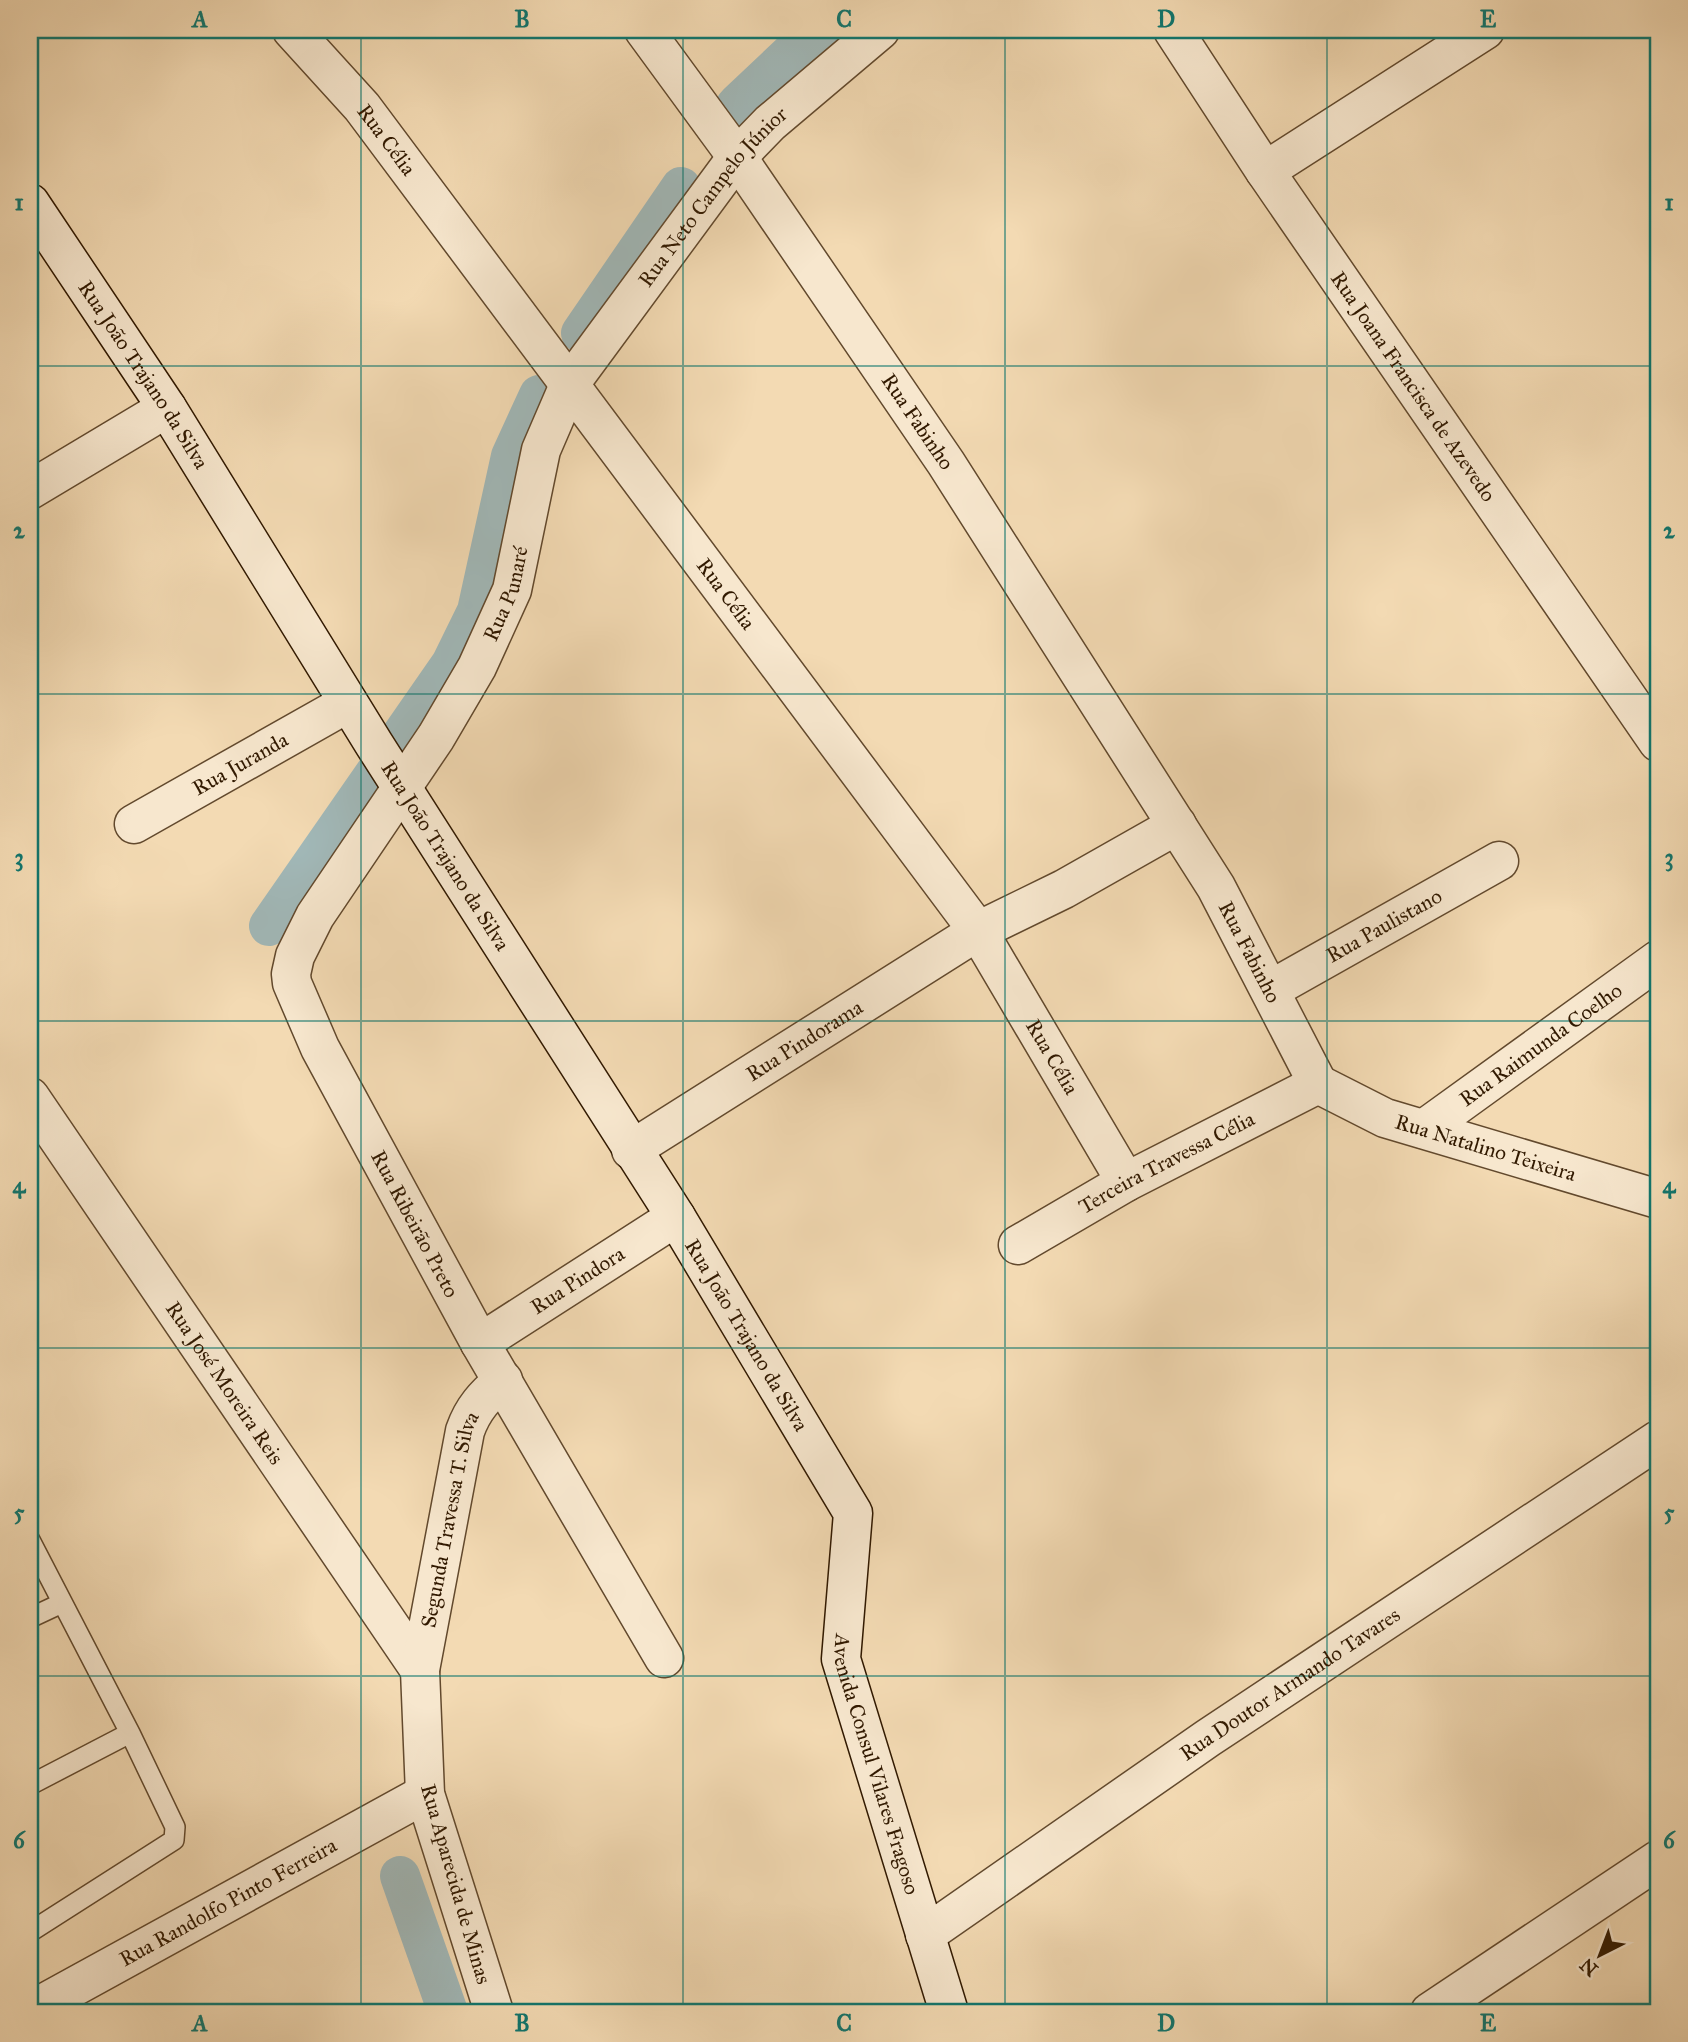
<svg xmlns="http://www.w3.org/2000/svg" width="1688" height="2042" viewBox="0 0 1688 2042" font-family="'IM FELL Great Primer',serif">
  <style>
    .lines { fill: none; stroke-linecap: round; stroke-linejoin: round }
    .canal { stroke: #a1b8b8; stroke-width: 40 }
    .river { stroke: #a1b8b8; stroke-width: 68 }
    .lane-casing { stroke: #62492d; stroke-width: 22 }
    .street-casing { stroke: #62492d; stroke-width: 41 }
    .secondary-casing { stroke: #311900; stroke-width: 41 }
    .lane { stroke: #f7e7ce; stroke-width: 19 }
    .street { stroke: #f7e7ce; stroke-width: 38 }
    .secondary { stroke: #f7e7ce; stroke-width: 38 }
    .grid { fill: none; stroke: #0f766e; stroke-width: 2; stroke-opacity: 0.55 }
    .labels { text-anchor: middle; stroke-width: 7; stroke-linejoin: round; paint-order: stroke }
    .street-label { font-size: 21px; fill: #311900; stroke: #f7e7ce }
    .neatline { fill: none; stroke: #0f766e; stroke-width: 2.5 }
    .grid-label { font-size: 23px; text-anchor: middle; font-weight: bold; fill: #0f766e }
  </style>
  <rect width="100%" height="100%" fill="#f3dab3"/>
  <filter id="stains"><feTurbulence type="fractalNoise" baseFrequency=".00286" numOctaves="4"/><feColorMatrix values="0 0 0 0 .2 0 0 0 0 .09 0 0 0 0 .02 0 0 0 .5 -.17"/></filter>
  <radialGradient id="worn" r=".72"><stop offset=".6" stop-color="#630" stop-opacity="0"/><stop offset="1" stop-color="#630" stop-opacity=".3"/></radialGradient>
  <g class="lines">
    <path class="canal" d="M581 333 681 187
      M269 926 451 664 477 611 511 456 539 395
      M400 1876 448 2012"/>
    <path class="river" d="M747 114 836 30"/>
    <g class="lane-casing">
      <path id="lane" d="M30 1540 130 1733 30 1785
        M30 1618 62 1603
        M30 1932 174 1840 175 1827 130 1733"/>
    </g>
    <g class="street-casing">
      <g id="street">
        <path id="s1" d="M292 30 362 107 978 931 1126 1182"/>
        <path id="s2" d="M644 30 737 157 946 463 1216 887 1318 1084"/>
        <path id="s3" d="M1173 30 1265 171 1658 742"/>
        <path d="M1265 171 1485 30"/>
        <path d="M30 490 167 408"/>
        <path id="s4" d="M134 824 348 703"/>
        <path id="s5" d="M1270 990 1499 861"/>
        <path id="s6" d="M1318 1084 1385 1118 1658 1199"/>
        <path id="s7" d="M30 1097 420 1670"/>
        <path id="s8" d="M1424 1129 1658 960"/>
        <path id="s9" d="M631 1150 978 931 1064 889 1177 825"/>
        <path id="s10" d="M1018 1245 1126 1182 1318 1084"/>
        <path id="s11" d="M480 1343 676 1217"/>
        <path id="s12" d="M664 1658 480 1343 320 1048 292 983 291 974 295 956 315 916 436 737 477 667 512 590 541 450 569 385 737 157 770 123 880 30"/>
        <path id="s13" d="M925 1935 1208 1738 1658 1440"/>
        <path id="s14" d="M30 2011 425 1794"/>
        <path id="s15" d="M494 2012 425 1794 420 1670 465 1431C473 1408 485 1396 503 1380"/>
        <path d="M1430 2012 1658 1860"/>
      </g>
    </g>
    <g class="secondary-casing">
      <g id="secondary">
        <path id="s16" d="M30 203 167 408 374 744 676 1217 853 1513 841 1659 949 2012"/>
      </g>
    </g>
    <use href="#lane" class="lane"/>
    <use href="#street" class="street"/>
    <use href="#secondary" class="secondary"/>
  </g>
  <path class="grid" d="M361 30V2012M683 30V2012M1005 30V2012M1327 30V2012M30 366H1658M30 694H1658M30 1021H1658M30 1348H1658M30 1676H1658"/>
  <g class="labels">
    <g class="street-label">
      <text dy="7" stroke="none"><textPath href="#s1" startOffset="145">Rua Célia</textPath></text>
      <text dy="7" stroke="none"><textPath href="#s12" startOffset="1676">Rua Neto Campelo Júnior</textPath></text>
      <text dy="7" stroke="none"><textPath href="#s16" startOffset="206">Rua João Trajano da Silva</textPath></text>
      <text dy="7" stroke="none"><textPath href="#s3" startOffset="430">Rua Joana Francisca de Azevedo</textPath></text>
      <text dy="7" stroke="none"><textPath href="#s2" startOffset="478">Rua Fabinho</textPath></text>
      <text dy="7" stroke="none"><textPath href="#s12" startOffset="1220">Rua Punaré</textPath></text>
      <text dy="7" stroke="none"><textPath href="#s1" startOffset="712">Rua Célia</textPath></text>
      <text dy="7" stroke="none"><textPath href="#s4" startOffset="122">Rua Juranda</textPath></text>
      <text dy="7" stroke="none"><textPath href="#s16" startOffset="774">Rua João Trajano da Silva</textPath></text>
      <text dy="7" stroke="none"><textPath href="#s5" startOffset="131">Rua Paulistano</textPath></text>
      <text dy="7" stroke="none"><textPath href="#s2" startOffset="1104">Rua Fabinho</textPath></text>
      <text dy="7" stroke="none"><textPath href="#s9" startOffset="205">Rua Pindorama</textPath></text>
      <text dy="7" stroke="none"><textPath href="#s8" startOffset="144">Rua Raimunda Coelho</textPath></text>
      <text dy="7" stroke="none"><textPath href="#s1" startOffset="1279">Rua Célia</textPath></text>
      <text dy="7" stroke="none"><textPath href="#s6" startOffset="180">Rua Natalino Teixeira</textPath></text>
      <text dy="7" stroke="none"><textPath href="#s10" startOffset="170">Terceira Travessa Célia</textPath></text>
      <text transform="translate(415 1224) rotate(62)" y="7">Rua Ribeirão Preto</text>
      <text dy="7" stroke="none"><textPath href="#s11" startOffset="116">Rua Pindora</textPath></text>
      <text dy="7" stroke="none"><textPath href="#s16" startOffset="1340">Rua João Trajano da Silva</textPath></text>
      <text dy="7" stroke="none"><textPath href="#s7" startOffset="346">Rua José Moreira Reis</textPath></text>
      <text dy="7" stroke="none"><textPath href="#s15" startOffset="506">Segunda Travessa T. Silva</textPath></text>
      <text dy="7" stroke="none"><textPath href="#s13" startOffset="443">Rua Doutor Armando Tavares</textPath></text>
      <text dy="7" stroke="none"><textPath href="#s16" startOffset="1804">Avenida Consul Vilares Fragoso</textPath></text>
      <text transform="translate(456 1884) rotate(74)" y="7">Rua Aparecida de Minas</text>
      <text dy="7" stroke="none"><textPath href="#s14" startOffset="226">Rua Randolfo Pinto Ferreira</textPath></text>
    </g>
  </g>
  <rect width="1688" height="2042" fill="none" stroke="#f3dab3" stroke-width="77"/>
  <g transform="translate(1600 1955) rotate(222)" stroke="#f7e7ce" stroke-width="5" paint-order="stroke">
  <path d="M0-5L12 26L0 18L-12 26Z" fill="#311900"/>
  <text y="-10" font-size="19" font-weight="bold" text-anchor="middle" fill="#311900">N</text>
  </g>
  <rect x="38" y="38" width="1612" height="1966" class="neatline"/>
  <g class="grid-label">
    <text x="200" y="27">A</text>
    <text x="522" y="27">B</text>
    <text x="844" y="27">C</text>
    <text x="1166" y="27">D</text>
    <text x="1488" y="27">E</text>
    <text x="19" y="210">1</text>
    <text x="1669" y="210">1</text>
    <text x="19" y="538">2</text>
    <text x="1669" y="538">2</text>
    <text x="19" y="865">3</text>
    <text x="1669" y="865">3</text>
    <text x="19" y="1193">4</text>
    <text x="1669" y="1193">4</text>
    <text x="19" y="1520">5</text>
    <text x="1669" y="1520">5</text>
    <text x="19" y="1848">6</text>
    <text x="1669" y="1848">6</text>
    <text x="200" y="2031">A</text>
    <text x="522" y="2031">B</text>
    <text x="844" y="2031">C</text>
    <text x="1166" y="2031">D</text>
    <text x="1488" y="2031">E</text>
  </g>
  <rect width="100%" height="100%" filter="url(#stains)"/>
  <rect width="100%" height="100%" fill="url(#worn)"/>
</svg>
